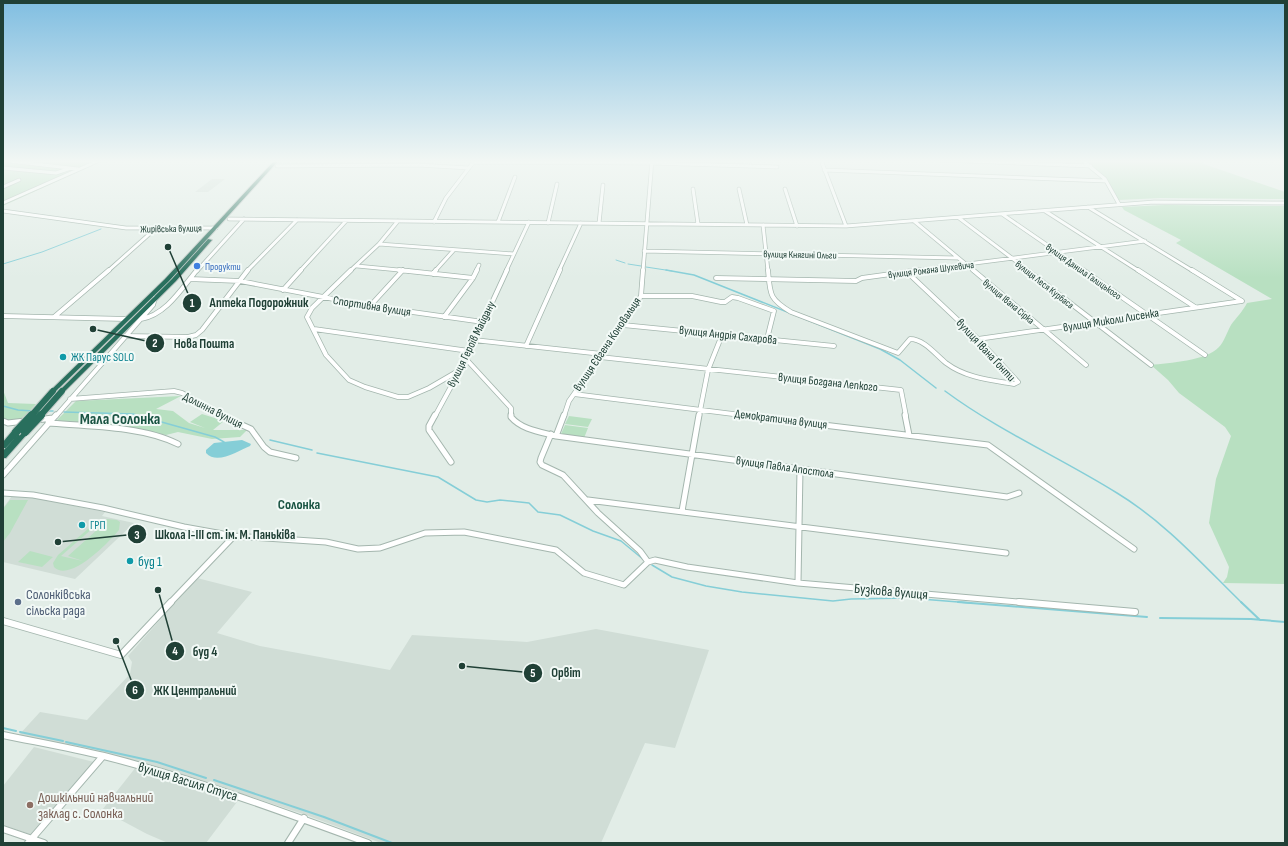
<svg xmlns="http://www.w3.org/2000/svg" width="1288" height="846" viewBox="0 0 1288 846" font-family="'Sofia Sans Condensed',sans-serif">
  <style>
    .built { fill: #d0ddd6 }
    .green { fill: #b8e0c1; fill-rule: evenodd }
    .water { fill: #85ced7 }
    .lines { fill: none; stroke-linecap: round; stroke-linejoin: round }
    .stream-far2 { stroke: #85ced7; stroke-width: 1 }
    .stream-far1 { stroke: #85ced7; stroke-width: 1.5 }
    .stream { stroke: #85ced7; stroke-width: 2 }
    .minor-far3-casing { stroke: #a4b6ae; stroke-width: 4.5 }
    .minor-far2-casing { stroke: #a4b6ae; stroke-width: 5.5 }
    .minor-far1-casing { stroke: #a4b6ae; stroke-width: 7 }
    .minor-casing { stroke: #a4b6ae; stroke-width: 8 }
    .highway-casing { stroke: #c1cac7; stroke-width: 2 }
    .minor-far3 { stroke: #fff; stroke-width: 3 }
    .minor-far2 { stroke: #fff; stroke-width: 4 }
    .minor-far1 { stroke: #fff; stroke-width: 5 }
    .minor { stroke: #fff; stroke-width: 6 }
    .highway { fill: #296f5d; fill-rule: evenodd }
    .highway-bridge-far1-casing { stroke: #c1cac7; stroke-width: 8; stroke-linecap: butt }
    .highway-bridge-casing { stroke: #c1cac7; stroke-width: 10; stroke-linecap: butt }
    .highway-bridge-far1 { stroke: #296f5d; stroke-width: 6 }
    .highway-bridge { stroke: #296f5d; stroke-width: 8 }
    .shop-dot { fill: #3f7fe0; stroke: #f2f9f6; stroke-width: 1.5 }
    .culture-dot { fill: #0f9aa8; stroke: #f2f9f6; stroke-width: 1.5 }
    .service-dot { fill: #5c6f8a; stroke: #f2f9f6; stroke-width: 1.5 }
    .education-dot { fill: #8d6e63; stroke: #f2f9f6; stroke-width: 1.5 }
    .labels { text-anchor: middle; stroke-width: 4; stroke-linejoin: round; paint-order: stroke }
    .far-street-label { font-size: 10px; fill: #204036; stroke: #f2f9f6 }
    .far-shop-label { font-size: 10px; fill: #366cbe; stroke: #f2f9f6; text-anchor: start }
    .street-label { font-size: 12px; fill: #204036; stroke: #f2f9f6 }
    .culture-label { font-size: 12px; fill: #0d838f; stroke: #f2f9f6; text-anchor: start }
    .quarter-label { font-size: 14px; font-weight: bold; fill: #1a5443; stroke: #f2f9f6 }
    .near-culture-label { font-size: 14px; fill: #0d838f; stroke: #f2f9f6; text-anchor: start }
    .near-street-label { font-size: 14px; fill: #204036; stroke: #f2f9f6 }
    .near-service-label { font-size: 14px; fill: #4e5e75; stroke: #f2f9f6; text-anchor: start }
    .near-education-label { font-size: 14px; fill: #785e54; stroke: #f2f9f6; text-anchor: start }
    .district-label { font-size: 16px; font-weight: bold; fill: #1a5443; stroke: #f2f9f6 }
    .leader { fill: none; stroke: #204036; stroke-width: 1.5 }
    .callout-dot { fill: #204036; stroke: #f2f9f6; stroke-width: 1.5 }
    .mark-label { font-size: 12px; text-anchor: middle; font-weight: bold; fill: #fff }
    .callout-label { font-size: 13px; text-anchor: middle; font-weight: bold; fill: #204036; stroke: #f2f9f6; stroke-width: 4; stroke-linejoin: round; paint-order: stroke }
  </style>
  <rect width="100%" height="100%" fill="#e2ede7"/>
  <path class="built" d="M212 179H225L208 192H195Z
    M12 496 34 498 105 512 102 516 134 523 75 579 3 562V508Z
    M197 578 252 592 217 633 260 646 390 670 412 635 527 642 596 629 709 650 675 748 645 743 601 843H381L306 815 243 794 206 843H168L147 834 102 810 140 762 19 735 40 712 87 720 130 674 132 662 128 656Z
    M34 747 94 762 32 835 3 825V786Z"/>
  <path class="green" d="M3 160H104L3 206Z
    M1083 160H1192L1285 192V199L1161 198 1118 200 1105 177Z
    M1165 205 1285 206V584L1223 583 1227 577 1229 567 1209 523 1216 479 1231 436 1225 427 1179 393 1168 380 1151 365C1169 363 1206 361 1219 347 1224 342 1227 332 1231 325 1236 318 1243 311 1247 303L1272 299 1176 243 1181 240 1124 210 1122 207Z
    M169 280H171L61 389H59Z
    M3 390 8 403 36 404C27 414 17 427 3 419Z
    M181 396 156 409 173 411 189 423 205 428 190 422 202 414 224 421 213 430H247L240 437 212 439 178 432 166 435 125 426 56 421 76 401Z
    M569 416 592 419 588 427 565 424Z
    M565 425 588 428 584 438 561 434Z
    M10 500H28L10 533 3 542V509Z
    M107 519 117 520 120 522 119 530C109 542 70 583 54 567L53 563 58 555 90 527ZM93 528 98 529 68 556 83 561 61 556Z
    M30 551 53 557 42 567 18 562Z"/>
  <path class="water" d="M242 440 251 444 250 446C238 451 217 465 206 453V450L214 443Z"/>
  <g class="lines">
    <path class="stream-far2" d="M616 260 625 263
      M3 264 42 252 101 229
      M628 264 641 266
      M646 267 672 271"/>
    <path class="stream-far1" d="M666 270 694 275 880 349 900 360 936 388
      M945 391C999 431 1061 458 1117 493 1165 522 1203 565 1242 603
      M3 406 18 410 33 411
      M46 411H53
      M64 412 133 414 215 437 224 442
      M270 440 312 450
      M317 453 438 477 476 500 487 502 500 500 529 503 538 512 560 515 593 531 621 541 644 560
      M652 565 672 577 706 586 742 592 833 601 851 599 908 598 971 603"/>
    <path class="stream" d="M958 602 1147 617
      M1241 602 1260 620
      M1160 618 1251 619 1285 622
      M3 728 16 731
      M20 732 63 741
      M66 742 157 762 206 778
      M214 780 324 817 392 843"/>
    <g class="minor-far3-casing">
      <path id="minor-far3" d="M821 160 846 226
        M941 160 1091 166
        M1082 160 1105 179 1119 204
        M9 161 78 169
        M473 162 651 163 777 167
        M277 166 418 165 469 168
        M3 168 56 173 68 169
        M824 170 1106 181
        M3 187 19 180
        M693 189 698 224
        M739 189 747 225
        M785 189 797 226
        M3 203 100 160
        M1088 207 1193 271
        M3 211 126 228H216
        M1045 211 1139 271
        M1002 214 1085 271
        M959 218 1029 271
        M229 219 846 226 1154 202 1285 203
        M914 221 974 271
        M434 222 446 198 475 160
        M498 222 515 177
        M548 223 557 184
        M599 223 603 185
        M763 225 768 271
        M379 244 514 254
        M644 251 957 258
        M357 266 409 271
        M108 271 155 229
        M197 271 244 219
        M247 271 297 220
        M300 271 346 221
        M350 271 379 244 398 221
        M402 271 403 270
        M435 271 453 251
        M476 271 479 265
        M506 271 529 222
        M559 271 581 223
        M643 271 652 160
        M913 271 1145 241"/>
    </g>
    <g class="minor-far2-casing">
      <path id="minor-far2" d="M351 270 312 308 307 317 326 355 349 380 365 387 398 397H408L429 388 460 370
        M399 270 473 278
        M768 270C770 294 769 299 791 312L898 353 910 339C924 339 936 355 946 363 966 378 990 380 1014 384L1018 382 978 339 907 272
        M973 270 1086 365
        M1027 270 1151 365
        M1083 270 1205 355
        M1138 270 1195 307
        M433 274 436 270
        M716 278 856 281 862 278 920 270
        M190 279 240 281 370 306 483 322
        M283 290 301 270
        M641 296H692L721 302H725L732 297 738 298 774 311 767 339
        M370 306 403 270
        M3 316 126 319
        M54 317 109 270
        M444 317 473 278 477 270
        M141 319C166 315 182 288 197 270
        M623 325 834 346
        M314 329 469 351
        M125 336 188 337 196 335 202 330 248 270
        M978 339 1242 301 1192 270
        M474 340 602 354
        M526 346 560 270
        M600 357 901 390 906 416
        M466 359 511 408V416
        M574 394 749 416
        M70 399 174 391 182 393 222 416
        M56 416 153 305 155 298
        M435 416 466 359 507 270
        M564 416 569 401 623 325 641 296 643 270
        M699 416 708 370 722 335"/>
    </g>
    <g class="minor-far1-casing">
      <path id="minor-far1" d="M220 415 251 429 264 447 270 452 296 458
        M435 415 429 426V430L451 462
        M511 415V417C522 430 541 432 556 436L1007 497 1019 493
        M741 415 988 445 1134 549
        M905 415 909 435
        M36 420 53 418
        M3 421 8 423 25 421
        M48 423C87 426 143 426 178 444
        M551 434 541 458 540 462 542 465 563 475 598 513 640 551 648 562
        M556 436 564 415
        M3 475 56 415
        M3 493 33 495 103 508 184 527 234 536 326 542 358 549 380 548 425 533 464 532 556 550 584 573 624 585 648 562
        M588 500 1006 553
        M682 511 699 415
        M648 562 655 560 687 567 798 583 1030 603
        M798 583 800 469
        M170 603 234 536"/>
    </g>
    <g class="minor-casing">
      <path id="minor" d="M1019 602 1135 612
        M3 621 121 655 171 602
        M3 735C37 742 71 748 104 756 194 779 281 811 368 843
        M3 829 44 843
        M28 843 103 756
        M288 843 304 818"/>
    </g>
    <g class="highway-casing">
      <path id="highway" d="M275 160H279L169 281 55 392H51L50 391 51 390 165 279Z
        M208 239 212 240 176 281 64 392H60L59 391 60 390 172 279Z
        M13 430H16L20 432 6 448H3V442Z
        M22 430H25L29 432 6 458H3V451Z"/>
    </g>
    <use href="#minor-far3" class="minor-far3"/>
    <use href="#minor-far2" class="minor-far2"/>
    <use href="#minor-far1" class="minor-far1"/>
    <use href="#minor" class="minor"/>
    <use href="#highway" class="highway"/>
    <g class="highway-bridge-far1-casing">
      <path id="highway-bridge-far1" d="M31 416 53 391
        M40 416 62 391"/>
    </g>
    <g class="highway-bridge-casing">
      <path id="highway-bridge" d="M16 432 32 415
        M25 432 41 415"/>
    </g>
    <use href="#highway-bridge-far1" class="highway-bridge-far1"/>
    <use href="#highway-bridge" class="highway-bridge"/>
  </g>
  <linearGradient id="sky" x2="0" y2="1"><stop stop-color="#80bee1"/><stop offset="0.58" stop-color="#f2f7f4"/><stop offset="1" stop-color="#f2f7f4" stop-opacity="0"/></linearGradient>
  <rect width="1288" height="278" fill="url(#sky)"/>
  <circle class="shop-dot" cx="197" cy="266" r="4"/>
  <g class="culture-dot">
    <circle cx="63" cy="357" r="4"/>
    <circle cx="82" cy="525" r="4"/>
    <circle cx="130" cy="561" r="4"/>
  </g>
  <circle class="service-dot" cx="18" cy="602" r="4"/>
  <circle class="education-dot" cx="30" cy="805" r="4"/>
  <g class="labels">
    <g class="far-street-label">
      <text transform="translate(171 228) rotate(-1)" y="4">Жирівська вулиця</text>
      <text transform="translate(800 254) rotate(1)" y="4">вулиця Княгині Ольги</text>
      <text transform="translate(931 269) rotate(-7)" y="4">вулиця Романа Шухевича</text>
      <text transform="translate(1084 271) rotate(35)" y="4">вулиця Данила Галицького</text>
      <text transform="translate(1045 284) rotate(38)" y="4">вулиця Леся Курбаса</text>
      <text transform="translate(1009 301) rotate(40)" y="4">вулиця Івана Сірка</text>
    </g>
    <g class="far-shop-label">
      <text x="205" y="270">Продукти</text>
    </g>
    <g class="street-label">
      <text transform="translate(372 306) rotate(9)" y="4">Спортивна вулиця</text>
      <text transform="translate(1111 320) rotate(-9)" y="4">вулиця Миколи Лисенка</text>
      <text transform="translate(728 335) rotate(6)" y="4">вулиця Андрія Сахарова</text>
      <text transform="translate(471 344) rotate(-64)" y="4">вулиця Героїв Майдану</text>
      <text transform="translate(607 344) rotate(-56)" y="4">вулиця Євгена Коновальця</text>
      <text transform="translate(986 350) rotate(47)" y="4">вулиця Івана Ґонти</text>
      <text transform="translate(828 382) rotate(6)" y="4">вулиця Богдана Лепкого</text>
      <text transform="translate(213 410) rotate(27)" y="4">Долинна вулиця</text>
      <text transform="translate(781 419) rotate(7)" y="4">Демократична вулиця</text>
      <text transform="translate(785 467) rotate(8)" y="4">вулиця Павла Апостола</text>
    </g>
    <g class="culture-label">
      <text x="71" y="361">ЖК Парус SOLO</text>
      <text x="90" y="529">ГРП</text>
    </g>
    <g class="quarter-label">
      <text x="299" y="509">Солонка</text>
    </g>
    <g class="near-culture-label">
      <text x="138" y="566">буд 1</text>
    </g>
    <g class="near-street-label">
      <text transform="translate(891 591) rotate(5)" y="5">Бузкова вулиця</text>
      <text transform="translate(188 781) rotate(17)" y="5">вулиця Василя Стуса</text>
    </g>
    <g class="near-service-label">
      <text x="26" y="599">Солонківська<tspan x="26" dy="16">сільска рада</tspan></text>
    </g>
    <g class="near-education-label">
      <text x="38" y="802">Дошкільний навчальний<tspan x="38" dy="16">заклад с. Солонка</tspan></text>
    </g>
    <g class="district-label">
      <text x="120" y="424">Мала Солонка</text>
    </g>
  </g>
  <path class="leader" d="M168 247L192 303M93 329L155 343M58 542L137 534M158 590L175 651M462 666L533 673M116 641L135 690"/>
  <g class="callout-dot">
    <circle cx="168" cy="247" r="4"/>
    <circle cx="93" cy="329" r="4"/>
    <circle cx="58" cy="542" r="4"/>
    <circle cx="158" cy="590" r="4"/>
    <circle cx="462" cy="666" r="4"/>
    <circle cx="116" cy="641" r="4"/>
    <circle cx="192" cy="303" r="10"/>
    <circle cx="155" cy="343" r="10"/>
    <circle cx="137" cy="534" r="10"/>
    <circle cx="175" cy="651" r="10"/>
    <circle cx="533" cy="673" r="10"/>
    <circle cx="135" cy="690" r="10"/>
  </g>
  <g class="mark-label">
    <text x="192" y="307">1</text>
    <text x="155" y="347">2</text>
    <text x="137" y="539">3</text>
    <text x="175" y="655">4</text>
    <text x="533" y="677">5</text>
    <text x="135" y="694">6</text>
  </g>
  <g class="callout-label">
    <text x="259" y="307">Аптека Подорожник</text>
    <text x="204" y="348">Нова Пошта</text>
    <text x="225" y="539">Школа І-ІІІ ст. ім. М. Паньківа</text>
    <text x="205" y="656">буд 4</text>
    <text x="566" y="677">Орвіт</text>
    <text x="195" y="695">ЖК Центральний</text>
  </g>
  <rect width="1288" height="846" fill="none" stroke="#204036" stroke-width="8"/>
</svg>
